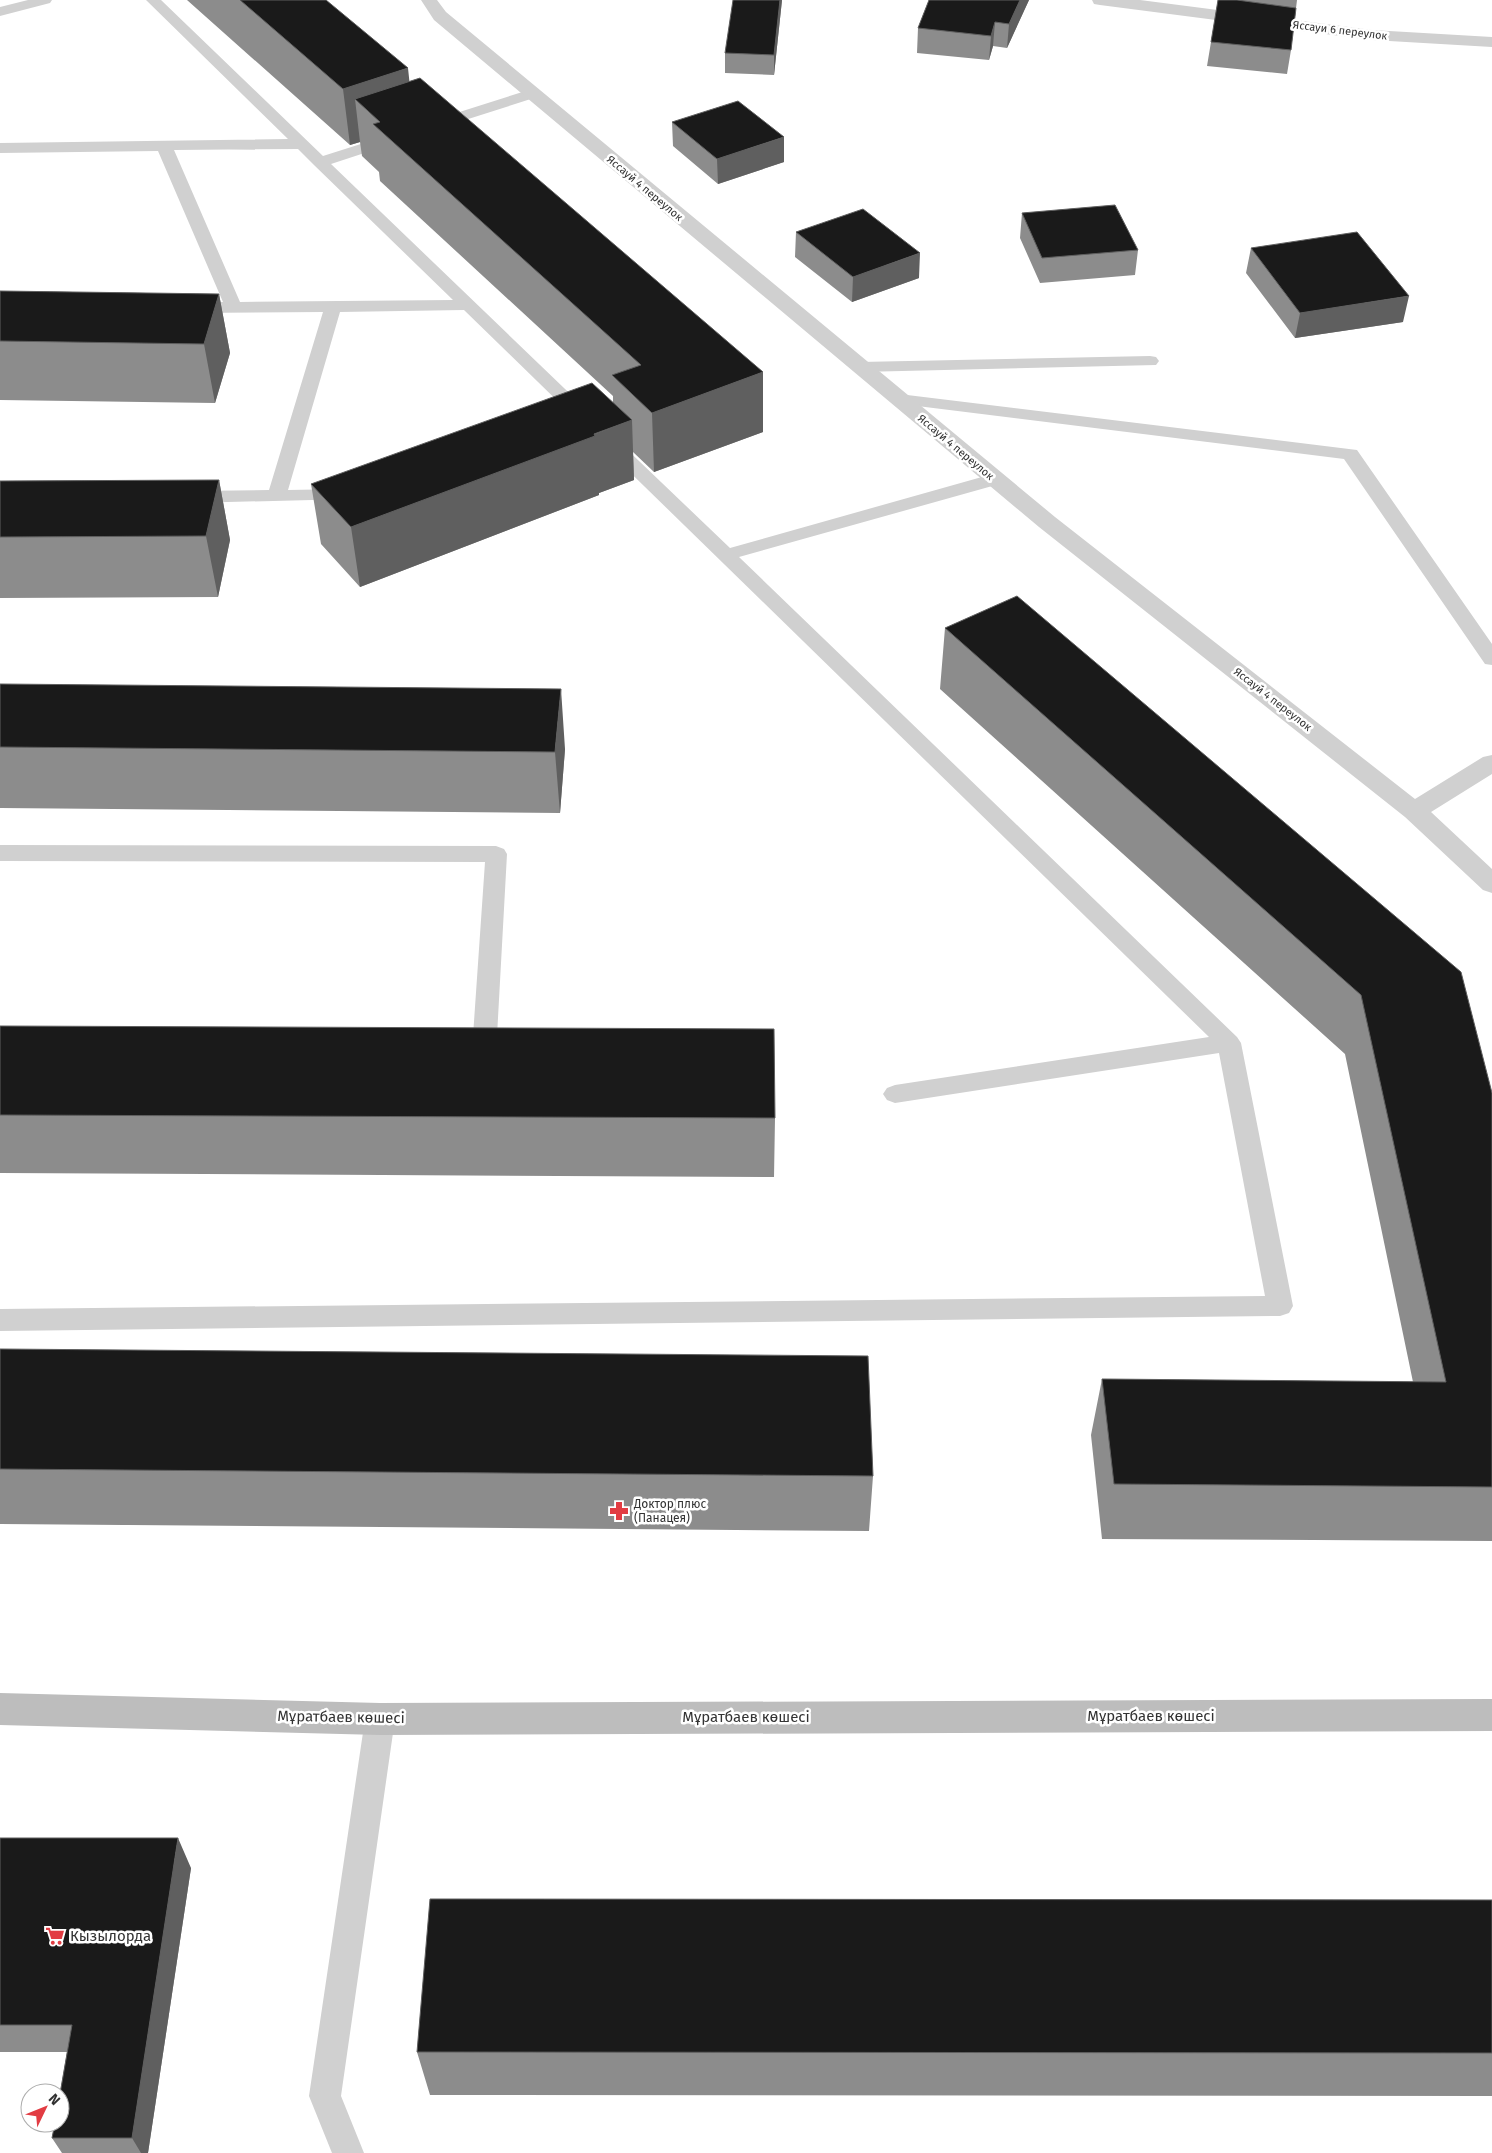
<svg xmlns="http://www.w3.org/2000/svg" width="1492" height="2153" viewBox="0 0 1492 2153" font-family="'Fira Sans',sans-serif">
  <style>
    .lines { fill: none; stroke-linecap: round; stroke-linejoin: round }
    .lane { fill: #d0d0d0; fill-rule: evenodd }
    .street { fill: #d0d0d0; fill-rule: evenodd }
    .secondary { fill: #bdbdbd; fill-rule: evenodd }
    .wall { fill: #8c8c8c }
    .shaded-wall { fill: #5f5f5f }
    .building { fill: #1a1a1a; stroke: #5f5f5f }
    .labels { text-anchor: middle; stroke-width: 5; stroke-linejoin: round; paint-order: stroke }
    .far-street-label { font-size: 11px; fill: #333; stroke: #fff }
    .poi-label { font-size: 12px; fill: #333; stroke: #fff; text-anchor: start }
    .near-street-label { font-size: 15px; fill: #333; stroke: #fff }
    .near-poi-label { font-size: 15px; fill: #333; stroke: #fff; text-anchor: start }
  </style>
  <rect width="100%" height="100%" fill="#fff"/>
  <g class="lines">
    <path class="lane" d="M28 0H52L50 3 0 16V7Z
      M146 0H161L323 156 386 136H398L400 139 398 142 331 164 589 412 592 416 589 420 583 421 577 420 464 310 340 312 288 490 344 489 351 491 353 495 351 499 190 503 183 501 181 497 183 493 190 491 269 490 323 312 190 313 184 312 181 308 184 304 223 302 158 151 0 153V143L288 139ZM298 149 314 165 453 300 240 302 174 150Z
      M532 89 537 91 540 94 537 97 440 128H428L426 125 428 122Z
      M1150 356 1156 357 1159 361 1156 365 860 372 854 371 851 367 854 363 860 362Z
      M899 394 1357 450 1492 644V665L1485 664 1344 459 893 403 890 399 893 395Z
      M610 437 616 439 730 548 989 475 996 473 1003 475 1005 479 1003 483 739 557 1237 1037 1241 1043 1293 1306 1289 1313 1280 1316 0 1331V1309L1265 1296 1219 1053 895 1103 887 1100 883 1094 887 1088 895 1085 1209 1037 604 447 601 443 604 439Z
      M0 845 496 846 504 849 507 854 497 1036 493 1042 485 1045 477 1042 473 1036 485 862 0 861Z
      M380 1705 390 1709 395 1719 341 2096 364 2153H332L309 2096 365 1719 370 1709Z"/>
    <path class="street" d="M421 0H437L446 12 1055 517 1415 799 1483 757 1492 755V774L1431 812 1492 869V893L1483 890 1405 817 1039 527 434 20Z
      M1092 0H1140L1372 30 1492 37V47L1372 40 1100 5 1094 4Z"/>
    <path class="secondary" d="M0 1693 380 1703 1492 1699V1731L380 1735 0 1725Z"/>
  </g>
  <path class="wall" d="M187 0H326L410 82 763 372V432L654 472 633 452 634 480 599 493V495L360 587 321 544 311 484 613 403V396L380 181 379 172 362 156 360 142 350 145Z
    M782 0 774 75 725 73V53Z
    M929 0H1029L1007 48 993 46 989 60 917 53 918 28Z
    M1218 0H1297L1291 50 1287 74 1207 66Z
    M672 122 784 162 718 184 673 146Z
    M1022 213 1138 250 1135 275 1040 283 1020 238Z
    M796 232 919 278 852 302 795 257Z
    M1251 248 1403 322 1295 338 1246 273Z
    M0 291 219 294 230 353 215 403 0 400Z
    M219 480 230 540 218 597 0 598V481Z
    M945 628 1492 1093V1541L1102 1539 1091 1435 1102 1379 1413 1382 1345 1054 940 689Z
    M0 684 565 749 560 813 0 808Z
    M0 1026 775 1118 774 1177 0 1173Z
    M0 1349 873 1476 869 1531 0 1524Z
    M0 1838 191 1868 148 2153H62L52 2138 67 2052H0Z
    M1492 1900V2096L430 2095 417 2052Z"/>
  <path class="shaded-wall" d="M780 0H782L774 75V55Z
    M1020 0H1029L1007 48 1009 24Z
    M995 22 993 46 989 60 991 36Z
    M408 68 414 125 380 122 355 99 360 142 350 145 343 89Z
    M784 137V162L718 184 717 159Z
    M920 253 919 278 852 302 853 277Z
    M219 294 230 353 215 403 204 344Z
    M1409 296 1403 322 1295 338 1300 313Z
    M763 372V432L654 472 652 413Z
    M632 420 634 480 599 493V495L360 587 351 527Z
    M219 480 230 540 218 597 206 536Z
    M561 689 565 749 560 813 555 752Z
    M178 1838 191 1868 148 2153H141L132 2138Z"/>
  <path class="building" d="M240 0H326L408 68 343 89Z
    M733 0H780L774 55 725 53Z
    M929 0H1020L1009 24 995 22 991 36 918 28Z
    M1218 0H1237L1296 8 1291 50 1211 42Z
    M420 78 763 372 652 413 612 375 641 365 373 124 380 122 355 99Z
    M738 101 784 137 717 159 672 122Z
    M1115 205 1138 250 1042 258 1022 213Z
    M863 209 920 253 853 277 796 232Z
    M1357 232 1409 296 1300 313 1251 248Z
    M0 291 219 294 204 344 0 341Z
    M592 383 632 420 594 434 595 436 351 527 311 484Z
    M219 480 206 536 0 537V481Z
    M1017 596 1461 972 1492 1093V1487L1114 1484 1102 1379 1446 1382 1361 995 945 628Z
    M0 684 561 689 555 752 0 747Z
    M0 1026 774 1029 775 1118 0 1115Z
    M0 1349 868 1356 873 1476 0 1469Z
    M0 1838H178L132 2138H52L55 2123H60V2094L72 2025H0Z
    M430 1899 1492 1900V2053L417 2052Z"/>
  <defs>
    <g id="pharmacy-bare" transform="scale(1.5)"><path d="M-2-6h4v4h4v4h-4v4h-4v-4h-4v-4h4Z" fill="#e23c43" stroke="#fff" stroke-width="2.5" paint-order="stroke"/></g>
    <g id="supermarket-bare" transform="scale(1.5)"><path d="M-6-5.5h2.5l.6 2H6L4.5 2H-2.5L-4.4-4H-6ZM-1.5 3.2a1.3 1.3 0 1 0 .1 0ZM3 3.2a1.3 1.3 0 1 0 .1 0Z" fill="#e23c43" stroke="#fff" stroke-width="2.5" paint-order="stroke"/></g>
  </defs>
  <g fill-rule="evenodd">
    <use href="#pharmacy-bare" x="619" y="1511"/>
    <use href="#supermarket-bare" x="55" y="1936"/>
  </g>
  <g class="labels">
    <g class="far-street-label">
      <text transform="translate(1340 30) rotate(7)" y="4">Яссауи 6 переулок</text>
      <text transform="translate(645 188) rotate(40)" y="4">Яссауй 4 переулок</text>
      <text transform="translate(956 447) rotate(40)" y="4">Яссауй 4 переулок</text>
      <text transform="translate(1273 699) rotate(38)" y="4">Яссауй 4 переулок</text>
    </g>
    <g class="poi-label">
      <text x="634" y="1508">Доктор плюс<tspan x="634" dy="14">(Панацея)</tspan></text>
    </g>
    <g class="near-street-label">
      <text x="1151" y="1721">Мұратбаев көшесі</text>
      <text transform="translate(341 1717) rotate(1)" y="5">Мұратбаев көшесі</text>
      <text x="746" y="1722">Мұратбаев көшесі</text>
    </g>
    <g class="near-poi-label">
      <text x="70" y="1941">Кызылорда</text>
    </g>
  </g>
  <g transform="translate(45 2108) rotate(47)"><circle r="24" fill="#ffffff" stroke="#adadad"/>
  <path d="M0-4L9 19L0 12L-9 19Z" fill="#e23c43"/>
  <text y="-8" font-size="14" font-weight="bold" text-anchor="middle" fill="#333333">N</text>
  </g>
</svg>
